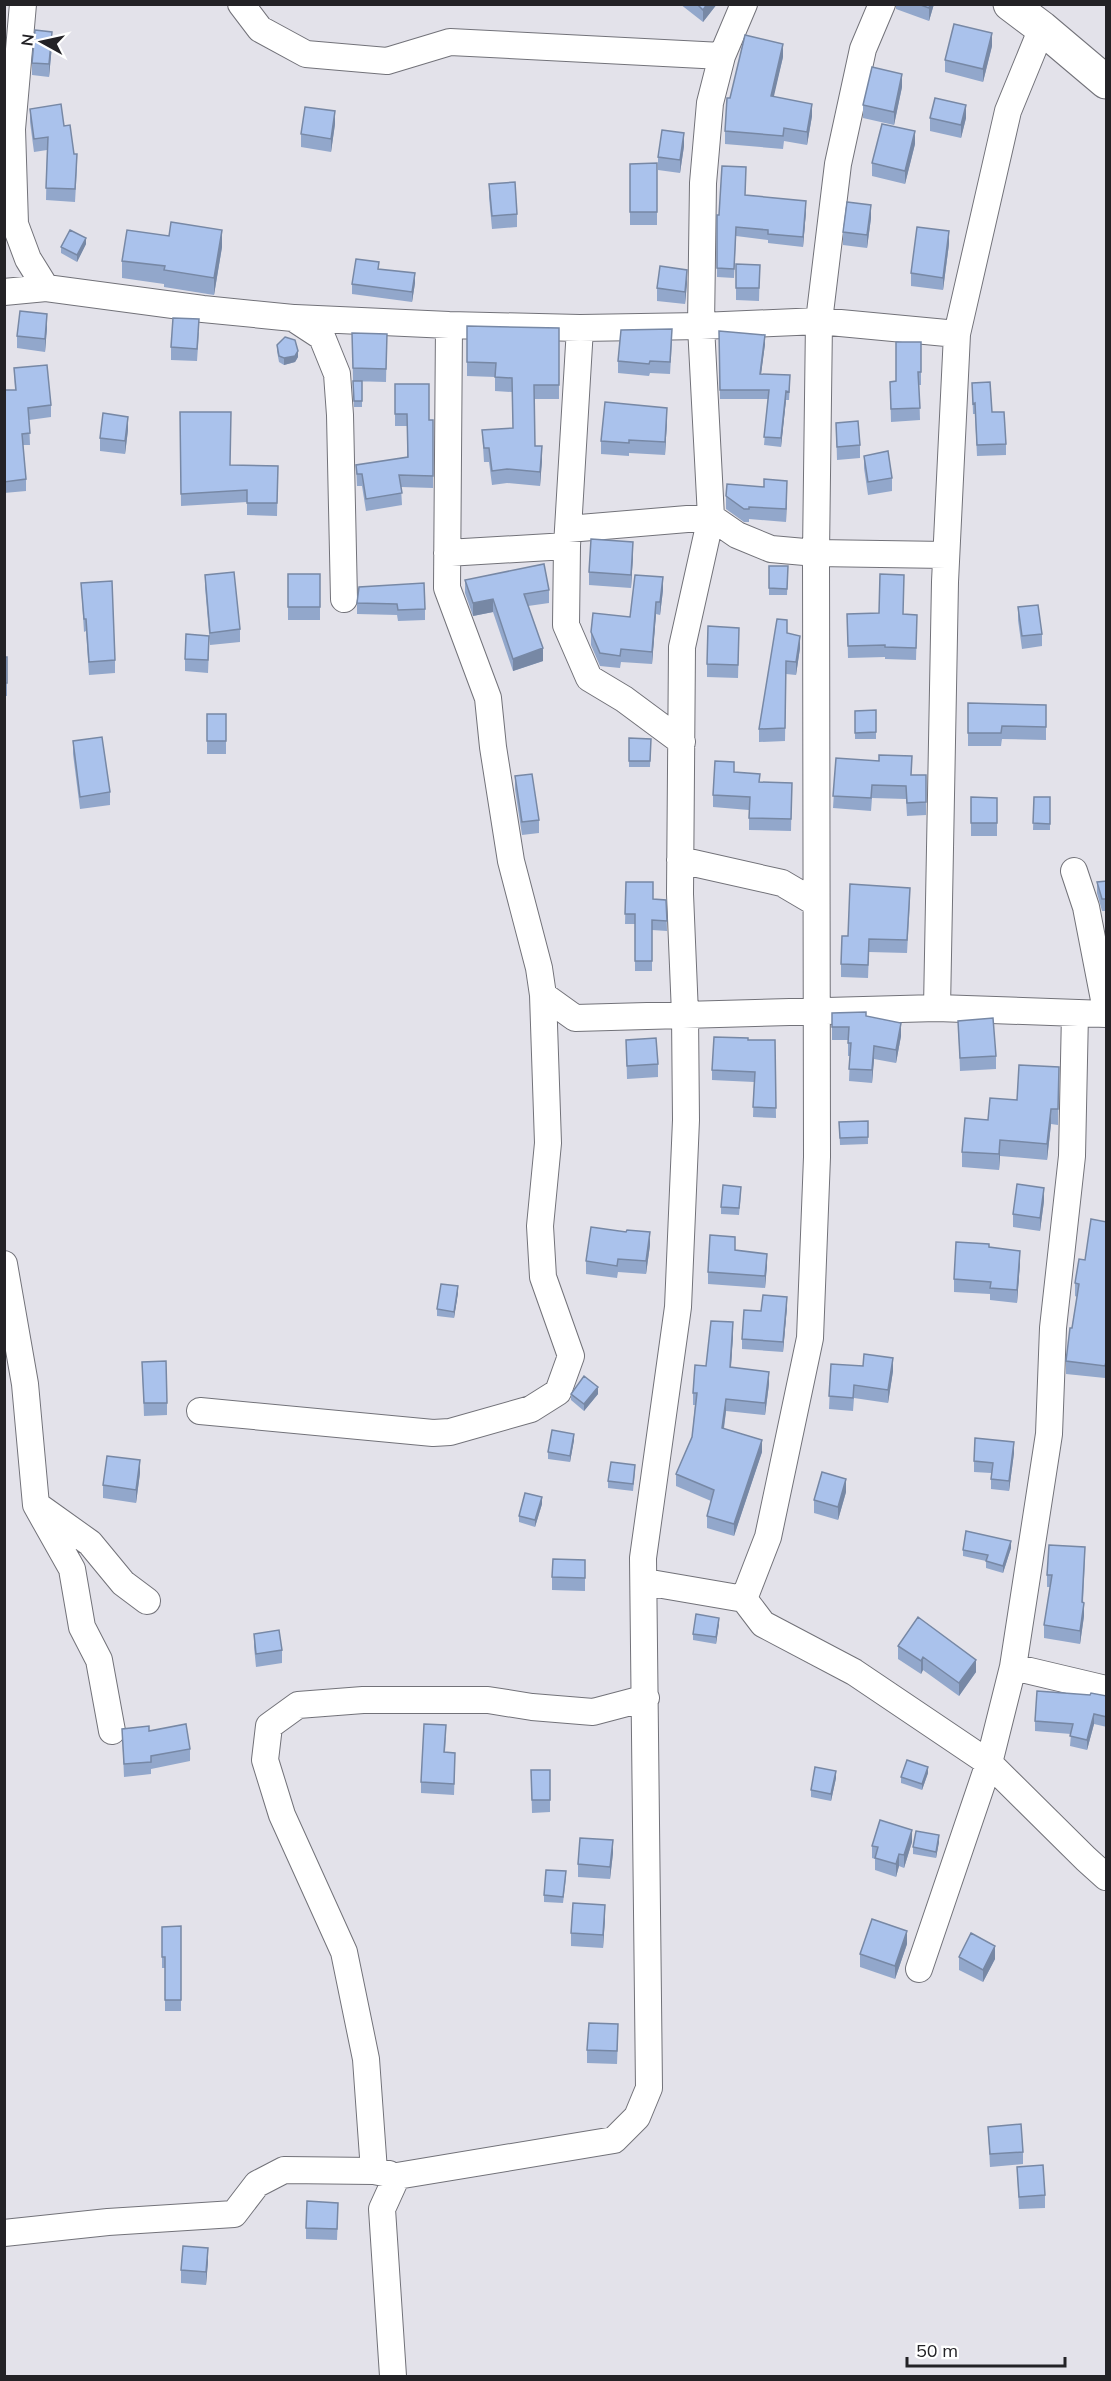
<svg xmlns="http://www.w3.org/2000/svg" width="1111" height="2381" viewBox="0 0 1111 2381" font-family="Mulish,sans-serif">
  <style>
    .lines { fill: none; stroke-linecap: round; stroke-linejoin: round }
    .street-casing { stroke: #727279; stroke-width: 28 }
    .secondary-casing { stroke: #727279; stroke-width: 35 }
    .street { stroke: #fff; stroke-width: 26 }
    .secondary { stroke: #fff; stroke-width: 33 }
    .wall { fill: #92a7cb }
    .shaded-wall { fill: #7788a5 }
    .building { fill: #aac2ec; stroke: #7788a5; stroke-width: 1.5 }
  </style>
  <rect width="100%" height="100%" fill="#e3e2ea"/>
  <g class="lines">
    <g class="street-casing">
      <path id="street" d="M23 4 12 129 15 224 28 259 46 288 203 309 293 318 322 337 337 374 340 415 344 599
        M241 4 260 29 306 54 387 61 450 42 722 56
        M882 4 863 49 838 164 819 321 816 553 817 1157 810 1338 768 1537 744 1599 763 1624 854 1672 989 1763 1086 1859 1106 1877
        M4 292 46 288
        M295 318 449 325 580 328 701 326 819 321 957 334
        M580 328 567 546 566 625 589 678 624 699 682 742
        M568 529 711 517 737 535 771 549 816 553 946 555
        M447 553 567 546
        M680 860 782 883 816 903
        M1074 871 1086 907 1106 1010
        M543 995 575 1018 937 1008 1106 1014
        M937 1008 945 582 957 334 1008 111 1042 28
        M4 1264 25 1384 36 1505 72 1569 82 1627 99 1660 112 1731
        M200 1411 433 1433 450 1432 531 1409 558 1392 571 1356 543 1277 540 1226 548 1143 543 995 539 968 511 861 493 747 488 698 447 588 449 325
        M41 1508 90 1543 123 1583 147 1601
        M645 1582 744 1599
        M1013 1667 1106 1689
        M919 1969 989 1763 1013 1667 1049 1434 1053 1328 1072 1156 1075 1013
        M374 2171 366 2059 344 1952 282 1815 265 1760 269 1726 298 1705 363 1700H488L532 1707 593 1712 646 1698
        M4 2233 108 2222 234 2214 257 2184 284 2170 374 2171 389 2174
        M393 2376 382 2209 397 2176 614 2140 637 2117 649 2088 643 1558 678 1307 686 1120 685 1014 680 894 682 647 711 517 701 326 703 183 710 103 722 56 744 4"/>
    </g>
    <g class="secondary-casing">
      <path id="secondary" d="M1010 4 1042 28 1106 82"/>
    </g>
    <use href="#street" class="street"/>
    <use href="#secondary" class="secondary"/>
  </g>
  <path class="wall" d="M680 4H717L703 22Z
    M896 4H934L929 21 896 9Z
    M52 45 49 77 32 75V63Z
    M992 46 983 82 945 72V60Z
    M783 57 773 97 812 116 807 145 784 141 783 149 725 144V131L730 98Z
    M902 87 894 125 863 118V105Z
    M30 109 64 126 74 154 77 167 75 202 46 200 47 150 34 152 30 122Z
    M930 118H966L961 138 930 131Z
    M335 124 331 152 301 147V134Z
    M915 144 905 184 872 176V163Z
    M684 146 680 173 658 170V157Z
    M657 163V225H630V164Z
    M489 184 517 214V227L492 229 489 197Z
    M745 195 806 211 803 247 768 243V240L736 236 734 278 717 277V215H719Z
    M871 218 867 248 843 245V232Z
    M86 244 77 262 61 253V247Z
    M949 244 943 290 911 286V273Z
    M222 247 214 295 164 287V284L122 278V261Z
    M736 264 760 265 759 301 736 300Z
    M379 269 415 283 412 302 352 294V284Z
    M687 283 685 304 657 301V288Z
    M467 326 559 328V399H534L535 446 542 460 540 486 507 483 492 485 489 462H484L482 430 513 428 512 392 495 391V377L467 376Z
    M47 327 45 352 17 348V336Z
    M719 331 765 344 761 374 790 384 789 400H786L781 447 764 445 768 399H720Z
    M199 332 197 361 171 360V347Z
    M352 333 387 334 386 382 353 381Z
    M672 341 670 374 650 373 649 376 618 373V361Z
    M921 342V385H919L920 420 891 422 890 382 896 381Z
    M277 345 298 357 295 362 284 365 279 362 277 351Z
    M14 368 51 405V417L29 420 30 445H23L26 479V491L4 493V390H15Z
    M353 381H362V407H354Z
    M972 383 992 412 1006 444V455L977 456 975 414H973Z
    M395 384 429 420H433V488L401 487 402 505 366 511 362 486H357L356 465 407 457V426H395Z
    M180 412 230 465 278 466 277 516 247 515V502L181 506Z
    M667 420 665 455 629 453V456L601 454V441Z
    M836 423 860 445V458L837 460Z
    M128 430 125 454 100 451V438Z
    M864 456 892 478V491L868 495 864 468Z
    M764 487 787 493 786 522 749 519V522H744L726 509V496Z
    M633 555 631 588 589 585V572Z
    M769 566H788L787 595H769Z
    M288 574H320V620H288Z
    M205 575 240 629V642L210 645 205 587Z
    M465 580 549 590V603L528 606 543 661 513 671 493 612 473 616 465 593Z
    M81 583 115 660V673L89 675 86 631 84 632Z
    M359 587 425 609V620L398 621 397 615 357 614V603Z
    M663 590 660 615 656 614 652 664 621 662 620 668 600 666 591 645V632L630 617Z
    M1018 607 1042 634V646L1022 649 1018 620Z
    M847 614H903L917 627 916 660 885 659V657L848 658Z
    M787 633 800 648 796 675 786 674 785 741 759 742V729Z
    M739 640 738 678 707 677V664Z
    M209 648 208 673 185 671V659Z
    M4 657H7V696H4Z
    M968 703 1046 705V740L1002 739 1001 746H968Z
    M876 710V739H855V711Z
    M207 714H226V754H207Z
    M629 738 651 739 650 767H629Z
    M73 741 110 792V805L80 809 73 754Z
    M836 758 911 775H926V815L907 816 906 799 872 798 871 811 833 808Z
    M734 772 760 782 792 783 791 831 749 830V810L713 807V795Z
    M515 776 539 820V833L522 835 515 789Z
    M971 797 997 798V836H971Z
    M1034 797H1050V830H1033Z
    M1107 881V911H1102L1097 893V882Z
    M626 882 653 899 666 900 667 931 652 930V971H635V924H625Z
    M910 901 907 953 869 952 868 978 841 977V964L848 936Z
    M832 1013 866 1016 901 1036 896 1063 874 1059 872 1083 849 1081 850 1056H848V1040H832Z
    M958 1021 996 1056V1069L960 1071Z
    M626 1040 658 1064V1077L627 1079Z
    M748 1040H775L776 1118 753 1117 754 1082 712 1080V1070Z
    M1059 1067 1058 1125 1051 1124 1047 1160 1000 1156 999 1170 962 1167V1152L988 1120 1017 1100Z
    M839 1122 868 1137V1144L840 1145Z
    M741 1193 739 1215 721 1214V1207Z
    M1044 1201 1040 1231 1013 1227V1214Z
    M1107 1222V1371L1105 1378 1066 1374V1361L1077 1297 1075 1296V1283L1085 1260Z
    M650 1245 646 1274 618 1272 617 1278 586 1274V1261Z
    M989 1247 1020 1263 1017 1303 990 1300V1294L954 1292V1279Z
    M735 1250 767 1265 765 1288 708 1284V1272Z
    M458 1293 454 1318 437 1316V1309Z
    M787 1307 783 1352 742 1349V1339L761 1311Z
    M733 1335 731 1368 769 1384 765 1415 726 1411 724 1429 762 1452 734 1536 707 1528V1516L711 1501 676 1486V1474L692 1437 695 1405H693V1393L706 1366Z
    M142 1362 167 1403V1415L144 1416Z
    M831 1364 893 1371 888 1403 854 1398 853 1411 829 1409Z
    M571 1394H598L584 1411 571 1400Z
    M574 1440 570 1462 548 1459V1452Z
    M1014 1453 1009 1491 991 1489V1473L974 1472V1461Z
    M635 1472 633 1491 608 1488V1481Z
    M140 1473 136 1503 103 1498V1485Z
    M846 1492 838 1520 814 1513V1500Z
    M542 1504 535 1527 519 1522V1516Z
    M1011 1548 1003 1573 986 1568V1561L963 1556V1550Z
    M1085 1559 1083 1603 1084 1616 1080 1644 1044 1638V1625L1050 1587H1047V1575Z
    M585 1573V1591L552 1590V1577Z
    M719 1624 716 1644 693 1640V1634Z
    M254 1634 282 1650V1663L256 1667 254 1647Z
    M898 1646 976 1672 959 1696 923 1670 921 1674 898 1659Z
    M1107 1696V1727L1094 1724 1087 1750 1070 1746 1071 1734 1035 1731V1721Z
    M122 1729 149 1731 190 1749V1761L151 1769V1774L124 1777Z
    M446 1736 445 1752 455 1764 454 1795 421 1793V1782Z
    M531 1770H550V1812L532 1813Z
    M928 1773 922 1790 901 1783V1777Z
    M836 1778 831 1801 811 1797V1790Z
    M912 1842 904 1868 899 1866 896 1877 875 1870V1859L872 1858V1846Z
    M939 1842 936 1858 913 1854V1847Z
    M613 1853 610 1879 578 1877V1864Z
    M566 1878 563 1903 544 1902V1895Z
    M605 1918 603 1948 571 1946V1933Z
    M181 1926V2011H165V1968H162V1927Z
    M907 1944 895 1979 860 1967V1954Z
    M959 1957 995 1959 983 1982 959 1970Z
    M618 2037 617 2064 587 2063V2050Z
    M988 2127 1023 2152V2164L990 2167Z
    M1017 2167 1045 2195V2208L1019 2209Z
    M338 2214 337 2240 306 2239V2228Z
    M208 2261 206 2285 181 2283V2270Z"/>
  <path class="shaded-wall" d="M707 4H717L703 22V10Z
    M930 4H934L929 21V8Z
    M52 32V45L49 77V64Z
    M992 33V46L983 82V69Z
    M783 44V57L771 109V96Z
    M902 74V87L894 125V112Z
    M812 104V116L807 145V132Z
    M966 105V118L961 138V125Z
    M335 111V124L331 152V139Z
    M915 131V144L905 184V171Z
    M684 133V146L680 173V160Z
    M806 201V211L803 247V237Z
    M871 205V218L867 248V235Z
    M222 230V247L214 295V278Z
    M949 231V244L943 290V278Z
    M86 238V244L77 262V255Z
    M687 270V283L685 304V292Z
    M415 273V283L412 302V292Z
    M47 314V327L45 352V339Z
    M765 335V344L760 382V374Z
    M298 351V357L295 362 284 365V358Z
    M786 391V400L781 447V438Z
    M667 408V420L665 455V442Z
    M128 417V430L125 454V441Z
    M542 446V460L540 486V472Z
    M787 481V493L786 522V509Z
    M633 542V555L631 588V575Z
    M663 577V590L660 615V602Z
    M493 599V612L473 616V603Z
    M656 602V614L652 664V652Z
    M800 636V648L796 675V662Z
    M543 648V661L513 671V659Z
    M901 1023V1036L896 1063V1050Z
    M874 1046V1059L872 1083V1070Z
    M1051 1109V1124L1047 1160V1144Z
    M1000 1140V1156L999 1170V1154Z
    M1044 1188V1201L1040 1231V1218Z
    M650 1232V1245L646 1274V1261Z
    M1020 1251V1263L1017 1303V1290Z
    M767 1254V1265L765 1288V1276Z
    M458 1286V1293L454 1318V1312Z
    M787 1297V1307L783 1352V1342Z
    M733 1322V1335L730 1380V1367Z
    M893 1358V1371L888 1403V1390Z
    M1107 1358V1371L1105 1378V1366Z
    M769 1372V1384L765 1415V1403Z
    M598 1387V1394L584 1411V1404Z
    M726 1399V1411L722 1440V1428Z
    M574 1434V1440L570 1462V1456Z
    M762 1440V1452L734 1536V1524Z
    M1014 1442V1453L1009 1491V1481Z
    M140 1460V1473L136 1503V1490Z
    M846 1479V1492L838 1520V1507Z
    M542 1497V1504L535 1527V1520Z
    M1011 1541V1548L1003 1573V1566Z
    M1084 1603V1616L1080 1644V1631Z
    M719 1618V1624L716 1644V1637Z
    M923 1657V1670L921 1674V1661Z
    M976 1660V1672L959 1696V1683Z
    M1094 1714V1724L1087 1750V1740Z
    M928 1767V1773L922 1790V1784Z
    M836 1771V1778L831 1801V1794Z
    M912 1830V1842L904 1868V1855Z
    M939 1835V1842L936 1858V1852Z
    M613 1840V1853L610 1879V1867Z
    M899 1854V1866L896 1877V1864Z
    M605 1905V1918L603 1948V1935Z
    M907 1931V1944L895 1979V1966Z
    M995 1946V1959L983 1982V1970Z
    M208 2248V2261L206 2285V2272Z"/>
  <path class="building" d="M697 4H707L703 10Z
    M918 4H930L929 8Z
    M954 24 992 33 983 69 945 60Z
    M35 30 52 32 49 64 32 63Z
    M745 35 783 44 771 96 812 104 807 132 784 128 783 136 725 131 727 98H730Z
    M872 67 902 74 894 112 863 105Z
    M935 98 966 105 961 125 930 118Z
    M61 104 64 126 70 125 74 154H77L75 189 46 188 48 137 34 139 30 109Z
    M305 107 335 111 331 139 301 134Z
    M882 124 915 131 905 171 872 163Z
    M662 130 684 133 680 160 658 157Z
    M657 163V212H630V164Z
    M722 166 746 167 745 195 806 201 803 237 768 234V230L736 227 734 269 717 268V215H719Z
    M515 182 517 214 492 216 489 184Z
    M847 202 871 205 867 235 843 232Z
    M171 222 222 230 214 278 164 270 165 266 122 261 127 230 169 236Z
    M917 227 949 231 943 278 911 273Z
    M70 230 86 238 77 255 61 247Z
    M356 259 379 262 378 269 415 273 412 292 352 284Z
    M736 264 760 265 759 288H736Z
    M660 266 687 270 685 292 657 288Z
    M20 311 47 314 45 339 17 336Z
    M173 318 199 319 197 349 171 347Z
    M467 326 559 328V385H534L535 446H542L540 472 507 469 492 471 489 448H484L482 430 513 428 512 378 495 377 496 363 467 362Z
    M672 329 670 362 650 361 649 364 618 361 621 330Z
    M719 331 765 335 760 374 790 375 789 392 786 391 781 438 764 437 769 390H720Z
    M352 333 387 334 386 369 353 368Z
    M285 337 295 340 298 351 295 356 284 358 279 356 277 345Z
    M896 342H921V372H918L920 408 891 409 890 382 896 381Z
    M47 365 51 405 28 408 30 433 22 434 26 479 4 482V390H16L14 368Z
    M353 381H362V401H354Z
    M990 382 992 412H1004L1006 444 977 445 975 403 973 404 972 383Z
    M395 384H429V420H433V476L399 475 402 493 366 499 362 474H357L356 465 408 457 407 414H395Z
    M605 402 667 408 665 442 629 440V443L601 441Z
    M180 412H231L230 465 278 466 277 503H247V490L181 494Z
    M103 413 128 417 125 441 100 438Z
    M858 421 860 445 837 447 836 423Z
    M888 451 892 478 868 482 864 456Z
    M764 479 787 481 786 509 749 507V509H744L726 496 727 484 764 487Z
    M591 539 633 542 631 575 589 572Z
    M544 564 549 590 524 594 543 648 513 659 493 599 473 603 465 580Z
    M769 566H788L787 589 769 588Z
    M234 572 240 629 210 633 205 575Z
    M288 574H320V607H288Z
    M880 574 904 575 903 614 917 615 916 648 885 647V645L848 646 847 614 879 613Z
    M635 575 663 577 660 602H656L652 652 621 649 620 656 600 653 591 632 593 613 630 617Z
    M112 581 115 660 89 662 86 619H84L81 583Z
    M424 583 425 609 398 610 397 604 357 603 359 587Z
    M1038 605 1042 634 1022 636 1018 607Z
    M777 619 787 620V633L800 636 796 662 786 661 785 728 759 729Z
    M708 626 739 628 738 665 707 664Z
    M186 634 209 636 208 660 185 659Z
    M4 657H7V683H4Z
    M968 703 1046 705V727L1002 726 1001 733H968Z
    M876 710V732L855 733V711Z
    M207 714H226V741H207Z
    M102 737 110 792 80 797 73 741Z
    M629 738 651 739 650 761H629Z
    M879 755 912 756 911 775H926V802L907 803 906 786 872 785 871 798 833 796 836 758 879 761Z
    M715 761 734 762V772L760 774 759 782 792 783 791 819 749 818 750 797 713 795Z
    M532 774 539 820 522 822 515 776Z
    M971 797 997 798V823H971Z
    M1034 797H1050V824L1033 823Z
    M1107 881V899H1102L1097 882Z
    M626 882H653V899L666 900 667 921 652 920V961H635V914H625Z
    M850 884 910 888 907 940 869 939 868 965 841 964 842 936H848Z
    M866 1012V1016L901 1023 896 1050 874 1046 872 1070 849 1069 851 1043H848L849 1027H832V1013Z
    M993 1018 996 1056 960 1058 958 1021Z
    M714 1037 748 1038V1040H775L776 1108 753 1107 755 1072 712 1070Z
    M656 1038 658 1064 627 1066 626 1040Z
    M1019 1065 1059 1067 1058 1109H1051L1047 1144 1000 1140 999 1154 962 1152 965 1118 988 1120 990 1098 1017 1100Z
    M868 1121V1137L840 1138 839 1122Z
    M1017 1184 1044 1188 1040 1218 1013 1214Z
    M723 1185 741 1187 739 1208 721 1207Z
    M1091 1219 1107 1222V1358L1105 1366 1066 1361 1070 1328H1072L1079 1284 1075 1283 1079 1259 1085 1260Z
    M591 1227 626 1232 627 1230 650 1232 646 1261 618 1259 617 1266 586 1261Z
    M710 1235 735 1237V1250L767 1254 765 1276 708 1272Z
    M956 1242 989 1244V1247L1020 1251 1017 1290 990 1288 991 1282 954 1279Z
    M441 1284 458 1286 454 1312 437 1309Z
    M763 1295 787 1297 783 1342 742 1339 744 1310 761 1311Z
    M711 1321 733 1322 730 1367 769 1372 765 1403 726 1399 722 1428 762 1440 734 1524 707 1516 714 1490 676 1474 692 1437 697 1393H693L695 1365 706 1366Z
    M864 1354 893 1358 888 1390 854 1385 853 1398 829 1396 831 1364 863 1366Z
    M166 1361 167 1403H144L142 1362Z
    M584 1376 598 1387 584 1404 571 1394Z
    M552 1430 574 1434 570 1456 548 1452Z
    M975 1438 1014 1442 1009 1481 991 1479 993 1463 974 1461Z
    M107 1456 140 1460 136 1490 103 1485Z
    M611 1462 635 1465 633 1484 608 1481Z
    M822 1472 846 1479 838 1507 814 1500Z
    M525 1493 542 1497 535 1520 519 1516Z
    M966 1531 1011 1541 1003 1566 986 1561 988 1555 963 1550Z
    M1049 1545 1085 1547 1082 1602 1084 1603 1080 1631 1044 1625 1052 1575H1047Z
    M553 1559 585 1560V1578L552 1577Z
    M696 1614 719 1618 716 1637 693 1634Z
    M918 1617 976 1660 959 1683 923 1657 921 1661 898 1646Z
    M279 1630 282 1650 256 1654 254 1634Z
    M1037 1691 1090 1695 1091 1693 1107 1696V1717L1094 1714 1087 1740 1070 1736 1073 1724 1035 1721Z
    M186 1724 190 1749 151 1756V1762L124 1764 122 1729 149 1726V1731Z
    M424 1724 446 1725 444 1752 455 1753 454 1784 421 1782Z
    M907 1760 928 1767 922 1784 901 1777Z
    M815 1767 836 1771 831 1794 811 1790Z
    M531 1770H550V1800H532Z
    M880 1820 912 1830 904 1855 899 1854 896 1864 875 1858 878 1847 872 1846Z
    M916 1831 939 1835 936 1852 913 1847Z
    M580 1838 613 1840 610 1867 578 1864Z
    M546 1870 566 1871 563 1897 544 1895Z
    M573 1903 605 1905 603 1935 571 1933Z
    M872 1919 907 1931 895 1966 860 1954Z
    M181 1926V2000H165V1957H162V1927Z
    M971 1933 995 1946 983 1970 959 1957Z
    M589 2023 618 2024 617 2051 587 2050Z
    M1021 2124 1023 2152 990 2154 988 2127Z
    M1043 2165 1045 2195 1019 2197 1017 2167Z
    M307 2201 338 2203 337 2229 306 2228Z
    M183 2246 208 2248 206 2272 181 2270Z"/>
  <rect width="1111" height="2381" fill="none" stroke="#232226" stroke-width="12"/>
  <g transform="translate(42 42) rotate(278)" stroke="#ffffff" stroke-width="4.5" paint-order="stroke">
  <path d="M0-4.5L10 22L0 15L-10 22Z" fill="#232226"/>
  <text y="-9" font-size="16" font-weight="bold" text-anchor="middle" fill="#232226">N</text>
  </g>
  <path d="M907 2357v9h158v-9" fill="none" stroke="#232226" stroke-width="3"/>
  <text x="916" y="2357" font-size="18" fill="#232226" stroke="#ffffff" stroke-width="4.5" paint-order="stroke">50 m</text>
</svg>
